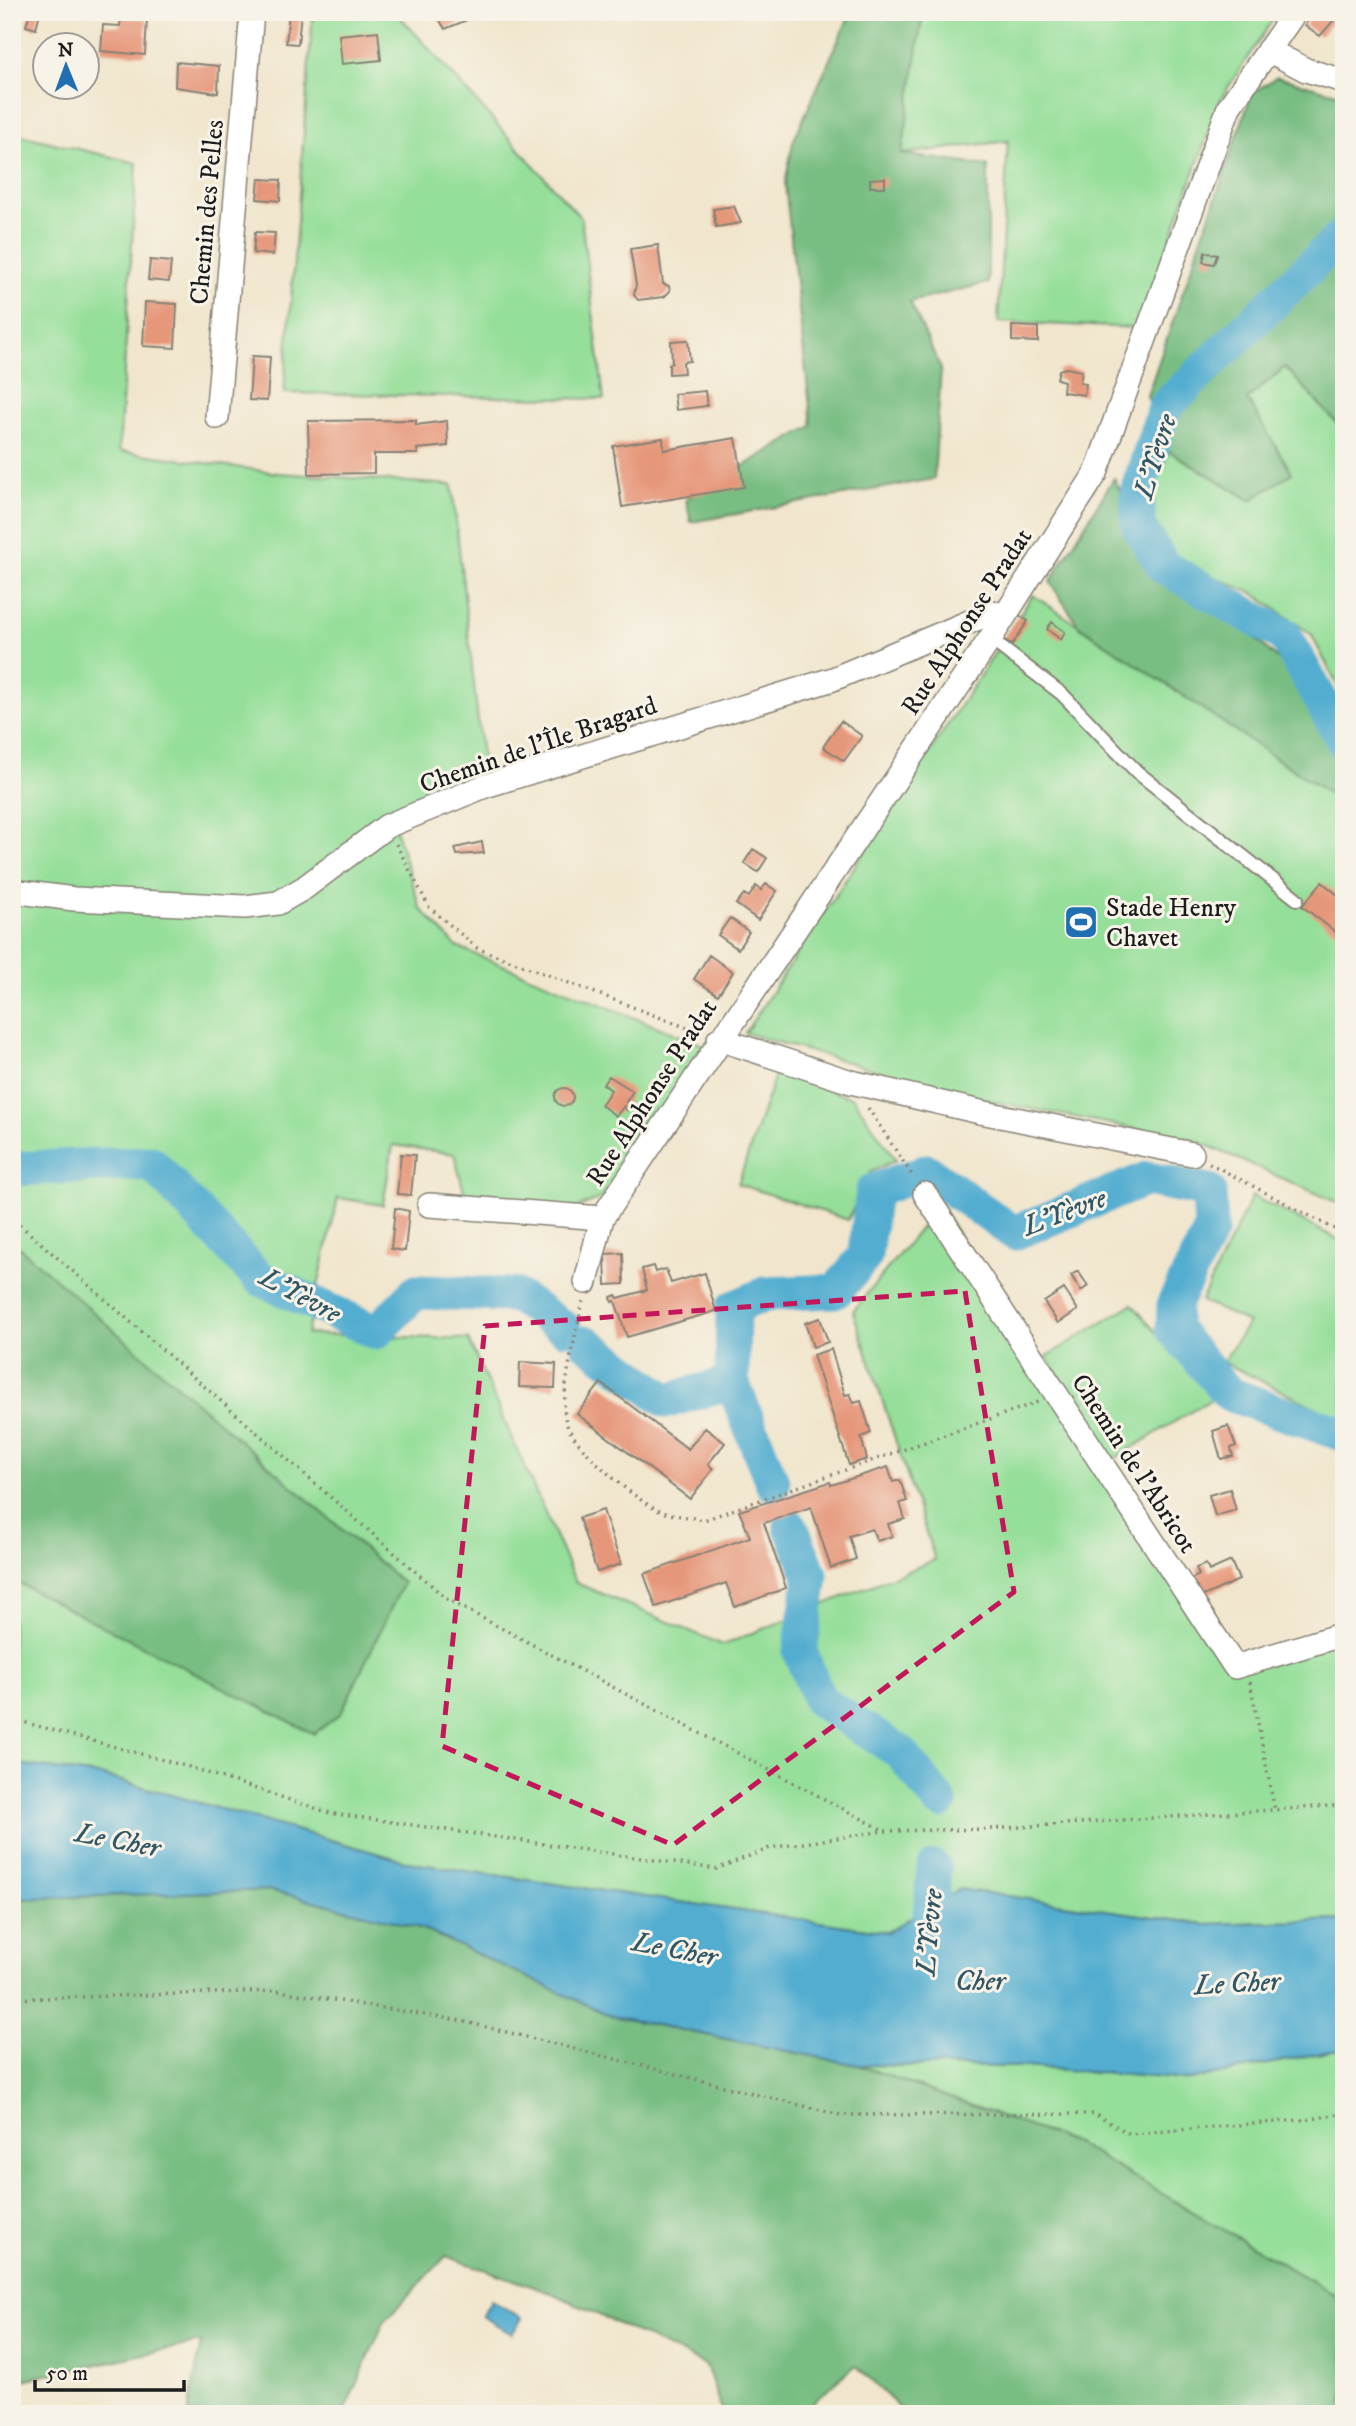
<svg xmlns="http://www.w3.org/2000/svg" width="1356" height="2426" viewBox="0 0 1356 2426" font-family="'IM FELL DW Pica',serif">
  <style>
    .green { fill: #95df9a; stroke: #587e5b; stroke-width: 2 }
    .forest { fill: #78be82; stroke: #4a6d4f; stroke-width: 2 }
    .water { fill: #53add0; stroke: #386476; stroke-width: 2 }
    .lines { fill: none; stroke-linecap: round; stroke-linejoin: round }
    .river { stroke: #53add0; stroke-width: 35 }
    .building { fill: #e69679 }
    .lane-casing { stroke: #868174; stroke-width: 16 }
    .street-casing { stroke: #868174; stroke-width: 26 }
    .path { stroke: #868174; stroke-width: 3.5; stroke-dasharray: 2 5; stroke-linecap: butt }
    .lane { stroke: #fff; stroke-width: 12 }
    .street { stroke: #fff; stroke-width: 23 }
    .marked { fill: none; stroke: #c2185b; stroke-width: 5; stroke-dasharray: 14 9; stroke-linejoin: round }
    .labels { text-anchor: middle; stroke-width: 6; stroke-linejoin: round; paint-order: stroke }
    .street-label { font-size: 26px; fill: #1c1c1c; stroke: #f7f3e8 }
    .poi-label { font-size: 26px; fill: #1c1c1c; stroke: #f7f3e8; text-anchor: start }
    .water-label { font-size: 28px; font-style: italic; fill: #325664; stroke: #f7f3e8 }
  </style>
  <rect width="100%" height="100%" fill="#f7f3e8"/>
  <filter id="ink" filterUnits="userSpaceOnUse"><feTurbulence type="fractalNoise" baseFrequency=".0143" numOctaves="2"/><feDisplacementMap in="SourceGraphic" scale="14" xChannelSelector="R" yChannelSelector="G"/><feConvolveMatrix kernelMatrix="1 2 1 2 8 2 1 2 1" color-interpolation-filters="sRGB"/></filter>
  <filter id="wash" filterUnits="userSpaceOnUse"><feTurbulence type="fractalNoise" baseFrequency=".00686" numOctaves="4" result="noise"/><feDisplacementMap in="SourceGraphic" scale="28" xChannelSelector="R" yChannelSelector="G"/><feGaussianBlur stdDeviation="1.57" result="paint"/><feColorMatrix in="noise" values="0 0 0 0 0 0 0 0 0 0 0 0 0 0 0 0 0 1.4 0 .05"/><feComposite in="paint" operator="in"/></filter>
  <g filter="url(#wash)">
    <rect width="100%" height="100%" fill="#f1e6cd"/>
    <path class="green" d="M313 12H396L581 218 604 399 284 393Z
      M923 12H1278L1221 98 1138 328 998 322 1008 141 901 154Z
      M12 133 137 163 119 451 278 473 452 485 484 775 390 812 420 908 457 947 708 1047 604 1197 564 1213 467 1202 454 1154 393 1145 383 1205 338 1198 307 1334 468 1339 576 1583 723 1645 935 1560 853 1311 939 1205 1234 1664 1344 1629V1920L1203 1924 959 1889 887 1932 412 1863 104 1776 12 1763Z
      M1285 367 1344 431V698L1311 634 1253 593 1173 561 1159 540 1151 498 1169 451 1250 500 1291 473 1247 399Z
      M1033 595 1337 799 1344 810 1343 1205 1195 1140 970 1097 745 1033Z
      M776 1072 853 1098 896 1160 870 1172 848 1220 738 1184Z
      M1252 1196 1344 1242 1343 1421 1223 1362 1248 1323 1201 1301Z
      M1132 1304 1213 1398 1111 1461 1046 1357Z
      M1331 2051H1344V2300L1075 2143 858 2065 1027 2067 1190 2080Z"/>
    <path class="forest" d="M851 12H923L902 154 988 166V283L910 302 941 369 934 479 691 522 686 499 812 426 785 184 793 142Z
      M1277 77 1344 95V431L1285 367 1247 399 1292 473 1251 500 1169 451 1147 396 1252 93Z
      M1114 478 1156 568 1236 621 1292 672 1344 764V810L1337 799 1079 626 1050 582Z
      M12 1241 403 1583 341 1713 314 1734 12 1580Z
      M270 1890 421 1928 611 2016 858 2065 1075 2143 1344 2300V2414H906L855 2365 800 2414H723L706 2365 554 2294 446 2256 384 2322 343 2414H188L201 2342 23 2380 12 2337V1899Z"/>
    <path class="water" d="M12 1763 104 1776 412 1863 887 1932 959 1889 1203 1924 1344 1920V2051H1331L1190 2080 1027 2067 858 2065 611 2016 421 1928 270 1890 12 1899Z
      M491 2300 522 2318 512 2334 482 2316Z"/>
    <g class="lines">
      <path class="river" d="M1344 234 1165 407 1137 492 1139 527 1164 567 1285 636 1344 742
        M12 1169 151 1163 259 1278 376 1332 416 1292 515 1295 564 1328
        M587 1343 667 1401 732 1382
        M773 1484 732 1382 733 1308 765 1294 836 1291 865 1256 873 1191 927 1171 1014 1233 1147 1179 1209 1191 1211 1230 1174 1304 1173 1329 1229 1394 1339 1433 1344 1431
        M791 1527 811 1576 800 1652 820 1701 900 1752 940 1802
        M927 1952 934 1868"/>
    </g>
    <g id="blocks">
      <path class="building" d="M30 12H40L36 29 26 26Z
        M289 12H301L298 44 286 43Z
        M435 12H470L472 18 445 29Z
        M1314 12H1341L1320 36 1305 25Z
        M121 17 147 19 145 55 101 51 103 25 120 26Z
        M378 31 381 60 342 64 339 35Z
        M176 62 219 66 218 93 175 87Z
        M885 178V187H870V179Z
        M259 179 281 180 280 201 257 199Z
        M734 206 741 223 716 227 713 209Z
        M255 232 275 233 273 255 253 253Z
        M658 245 663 284 669 286 670 291 664 297 638 300 634 295 636 285 630 249Z
        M1205 252 1217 255 1214 264 1203 262Z
        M150 260 171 262 169 282 148 280Z
        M145 302 177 304 175 348 143 346Z
        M1012 326 1038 327V342L1012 341Z
        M688 340 690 361 683 362 684 373 669 374V364L672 363 671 341Z
        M252 356 270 357 267 401 249 400Z
        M1066 368 1082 371 1080 383 1086 384 1084 395 1063 392 1064 381 1057 379 1059 370Z
        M705 391 707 406 676 410 674 394Z
        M416 420V425L447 421 448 446 417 449 418 454H374V473L309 474 308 421Z
        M663 438 664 450 736 438 744 487 622 507 613 446Z
        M1019 615 1028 621 1012 645 1003 639Z
        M1052 622 1065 632 1061 640 1047 629Z
        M841 721 862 736 844 761 823 747Z
        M482 842 484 853 457 855 455 848Z
        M753 849 767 858 758 872 744 863Z
        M1322 882 1344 900V927L1338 934 1302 906Z
        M766 884 777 891 758 920 736 904 744 894 749 897 756 886 761 890Z
        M730 918 749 932 738 949 718 935Z
        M709 955 733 972 718 995 694 979Z
        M609 1076 633 1091 626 1102 630 1105 627 1110 624 1106 616 1116 601 1105 611 1090 603 1084Z
        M555 1097a9 9 0 1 1 18 0a9 9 0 1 1-18 0Z
        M401 1154 415 1155 411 1195 397 1194Z
        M395 1208 409 1211 405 1251 391 1249Z
        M623 1253 624 1284 606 1285 605 1254Z
        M653 1266 655 1272 666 1269 671 1283 705 1273 716 1311 627 1337 615 1301 612 1302 611 1297 616 1295 618 1298 647 1290 642 1269Z
        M1078 1271 1088 1286 1081 1291 1071 1275Z
        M1064 1289 1078 1310 1058 1323 1044 1302Z
        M820 1318 828 1342 813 1347 805 1323Z
        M831 1349 845 1395 850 1394 854 1403 861 1401 871 1433 861 1437 867 1459 849 1465 813 1355Z
        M520 1362 556 1364 555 1388 519 1387Z
        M601 1383 688 1449 705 1428 725 1443 708 1464 713 1469 690 1499 577 1414Z
        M1228 1426 1236 1446 1231 1448 1233 1456 1221 1459 1213 1431Z
        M888 1467 893 1482 900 1480 907 1501 900 1503 905 1519 888 1524 892 1536 877 1541 872 1529 849 1536 856 1559 831 1568 811 1507 764 1523 786 1588 735 1607 726 1583 656 1607 644 1574 750 1537 739 1511 830 1482 831 1485Z
        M1230 1489 1236 1510 1215 1516 1209 1495Z
        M603 1510 621 1564 597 1572 579 1518Z
        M1231 1561 1239 1580 1199 1598 1191 1579 1199 1575 1196 1568 1206 1564 1209 1571Z
        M36 2408 51 2414H34Z"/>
    </g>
  </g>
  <g filter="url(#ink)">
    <use href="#blocks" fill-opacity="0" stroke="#868174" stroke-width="2"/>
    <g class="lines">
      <g class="lane-casing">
        <path id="lane" d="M990 639 1062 694 1137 772 1297 899"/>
      </g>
      <g class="street-casing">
        <path id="street" d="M1268 50 1306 70 1344 81
          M217 417 252 12
          M12 891 74 899 245 907 278 903 304 888 387 826 485 786 833 679 993 612 1002 619
          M719 1039 851 1082 980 1112 1192 1154
          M925 1194 1235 1667 1344 1634
          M429 1205 602 1218
          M586 1282 602 1218 990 639 1096 473 1229 107 1295 12"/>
      </g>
      <path class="path" d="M396 844 429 907 477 948 701 1033
        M868 1108 914 1178
        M1209 1163 1344 1234
        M12 1213 20 1225 448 1600 883 1830
        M583 1301C577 1330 559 1396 566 1422 572 1446 639 1504 662 1512 675 1516 690 1517 704 1520L1038 1402
        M1250 1682 1275 1811
        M12 1719 189 1767 330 1813 716 1869 770 1848 884 1831 991 1829 1344 1805
        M12 1999 279 1991 462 2021 840 2115 1094 2114 1130 2134 1312 2119 1344 2113"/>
      <use href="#lane" class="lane"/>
      <use href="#street" class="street"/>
    </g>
  </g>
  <path class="marked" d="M965 1291 1014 1592 673 1845 442 1746 485 1326Z"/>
  <defs>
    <g id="stadium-square" transform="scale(1.75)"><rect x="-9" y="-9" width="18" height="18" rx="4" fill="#1f6fb2" stroke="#f7f3e8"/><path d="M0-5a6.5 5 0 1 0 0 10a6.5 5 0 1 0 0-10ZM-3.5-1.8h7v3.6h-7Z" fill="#fff"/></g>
  </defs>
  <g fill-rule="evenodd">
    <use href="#stadium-square" x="1081" y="922"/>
  </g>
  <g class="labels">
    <g class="street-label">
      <text transform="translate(206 212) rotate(-85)" y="9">Chemin des Pelles</text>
      <text transform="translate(966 621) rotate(-57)" y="9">Rue Alphonse Pradat</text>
      <text transform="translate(538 744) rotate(-19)" y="9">Chemin de l'Île Bragard</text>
      <text transform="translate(651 1092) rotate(-57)" y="9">Rue Alphonse Pradat</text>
      <text transform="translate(1135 1463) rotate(57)" y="9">Chemin de l'Abricot</text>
    </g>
    <g class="poi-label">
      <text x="1106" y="916">Stade Henry<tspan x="1106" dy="30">Chavet</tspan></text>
    </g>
    <g class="water-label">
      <text transform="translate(1154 456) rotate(-73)" y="10">L'Yèvre</text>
      <text transform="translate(1064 1211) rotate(-21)" y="10">L'Yèvre</text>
      <text transform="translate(301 1294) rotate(28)" y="10">L'Yèvre</text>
      <text transform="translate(118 1839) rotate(11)" y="10">Le Cher</text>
      <text transform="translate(928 1932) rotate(-85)" y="10">L'Yèvre</text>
      <text transform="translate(675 1948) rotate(11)" y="10">Le Cher</text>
      <text x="980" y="1990">Cher</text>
      <text transform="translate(1237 1982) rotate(-3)" y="10">Le Cher</text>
    </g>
  </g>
  <rect width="1356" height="2426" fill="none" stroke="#f7f3e8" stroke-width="42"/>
  <g transform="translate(66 66) rotate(359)"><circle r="33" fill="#f7f3e8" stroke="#9f9d96" stroke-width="2"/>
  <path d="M0-5L12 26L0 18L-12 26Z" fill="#1f6fb2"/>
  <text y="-10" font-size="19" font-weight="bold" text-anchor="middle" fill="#1c1c1c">N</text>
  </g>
  <path d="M35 2380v10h149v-10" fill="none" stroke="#1c1c1c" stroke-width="3.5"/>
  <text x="46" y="2380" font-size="21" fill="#1c1c1c" stroke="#f7f3e8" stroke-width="5" paint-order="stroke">50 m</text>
</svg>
